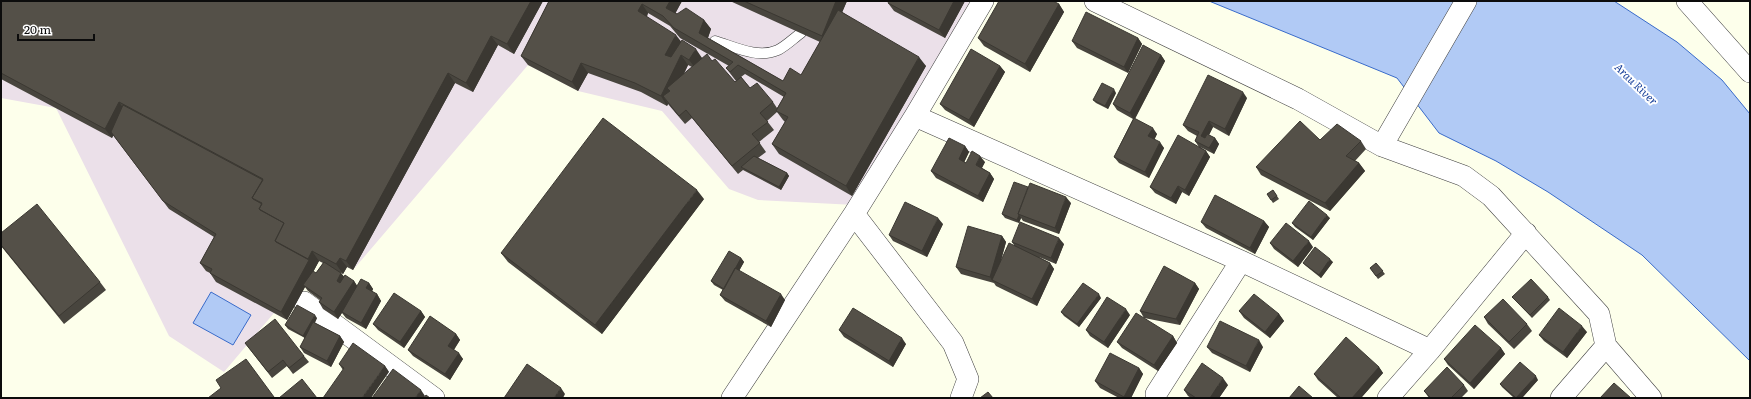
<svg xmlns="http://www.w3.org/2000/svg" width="1751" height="399" viewBox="0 0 1751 399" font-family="Literata,serif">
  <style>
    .industrial { fill: #ebe0e9 }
    .water { fill: #b1caf5; stroke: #396bca }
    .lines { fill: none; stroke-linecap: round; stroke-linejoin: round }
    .service-casing { stroke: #3f3f3f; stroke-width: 11 }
    .minor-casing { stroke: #3f3f3f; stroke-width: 22 }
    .service { stroke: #fff; stroke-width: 10 }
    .minor { stroke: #fff; stroke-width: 21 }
    .wall { fill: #48453e; fill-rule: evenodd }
    .shaded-wall { fill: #3b3832 }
    .building { fill: #545048; stroke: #3b3832 }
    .labels { text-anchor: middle; stroke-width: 4; stroke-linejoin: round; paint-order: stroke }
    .water-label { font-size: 11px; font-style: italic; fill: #18409a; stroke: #fff }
  </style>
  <rect width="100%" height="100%" fill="#fdffeb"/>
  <path class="industrial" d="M1 1H970L855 205 758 200 729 189 662 111 578 91 528 65 353 270 347 267 343 274 319 261 287 320 274 313 224 372 169 336 56 108 1 98Z"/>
  <path class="water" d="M1209 1H1614L1677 42 1722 80 1750 114V361L1642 255 1548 192 1496 161 1439 133 1397 78Z
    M211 292 251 315 233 345 193 323Z"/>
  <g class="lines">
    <g class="service-casing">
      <path id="service" d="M715 41C735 47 758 59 778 50 786 46 794 38 801 33"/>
    </g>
    <g class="minor-casing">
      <path id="minor" d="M983 1 915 116 1241 261 1430 350
        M1095 1 1298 99 1382 146 1464 176 1491 196 1599 314 1606 346 1651 398
        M1687 1 1750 72
        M915 116 854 214 953 343 968 379 961 398
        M1382 146 1466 1
        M304 302 434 398
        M1156 394 1241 261
        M732 398 854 214
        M1388 398 1430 350 1526 233
        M1561 398 1606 346"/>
    </g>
    <use href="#service" class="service"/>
    <use href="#minor" class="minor"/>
  </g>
  <path class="wall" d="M1 1H543L514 54 498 45 473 92 455 83 353 270 347 267 343 274 340 272 344 277 354 281 357 286 369 283 373 289 372 292 377 294 381 301 366 329 346 318 342 313 338 319 323 309 319 302 320 300 308 291 305 287 287 320 216 282 210 273 206 271 200 263 214 237 169 209 113 135 112 138 1 79ZM319 261 323 263 316 273 313 272Z
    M549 1H682L675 13 677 14 704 20 711 29 708 38 783 81 801 75 820 42 730 1H847L842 12 926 66 852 196 779 154 772 144 785 122 783 120 777 112 767 121 774 130 759 142 766 152 758 158 787 173 789 176 781 190 743 170 738 174 692 118 685 124 668 104 667 106 641 92 588 73 578 91 528 65 521 56ZM648 13 670 26 680 38 729 66 726 68 736 81 735 82 712 61 702 58 647 17ZM688 65 692 67 684 74ZM745 74 784 97 777 108 773 102 750 88 741 77Z
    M965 1 945 38 894 11 888 3Z
    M1059 4 1064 12 1030 72 984 46 978 38Z
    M1138 38 1142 44 1128 73 1077 48 1072 41Z
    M1161 55 1165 61 1135 119 1157 134 1154 139 1164 148 1149 178 1119 163 1114 157 1133 119 1117 110 1113 104Z
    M1000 66 1005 72 974 127 945 110 940 104Z
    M1116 93 1108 109 1096 103 1093 100Z
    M1247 98 1229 136 1213 127 1209 135 1215 138 1219 144 1214 154 1200 147 1206 151 1210 157 1189 196 1182 192 1176 204 1155 193 1150 187 1199 147 1195 141 1197 136 1188 131 1183 125Z
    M1320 140 1361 141 1366 149 1355 161 1359 163 1365 171 1330 211 1261 175 1256 167Z
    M965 146 969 152 964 162 966 163 985 162 982 168 990 173 994 179 983 202 936 178 931 171Z
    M1273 190 1279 199 1273 203 1267 194Z
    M704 199 602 334 508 262 501 253Z
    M1071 203 1059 234 1023 221 1021 218 1019 223 1005 218 1002 214Z
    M1330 218 1313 240 1295 227 1292 223Z
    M1264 221 1269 227 1255 254 1206 228 1201 222Z
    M943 224 927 257 893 241 889 235Z
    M1 233 100 282 106 290 64 324 1 246Z
    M1002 236 1006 242 1001 261 1014 245 1012 242 1064 244 1056 264 1039 257 1050 263 1054 269 1037 306 996 286 994 283 961 274 956 267Z
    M1270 243 1313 247 1298 267 1274 249Z
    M741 258 744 262 739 271 785 300 771 327 725 301 720 295 723 290 714 285 711 281Z
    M1333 262 1321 278 1306 266 1303 263Z
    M1376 263 1385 274 1378 279 1370 268Z
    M1195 283 1199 289 1180 325 1144 318 1140 311Z
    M1512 297H1548L1550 300 1532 318 1515 300Z
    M1101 298 1079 327 1064 316 1061 312Z
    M421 311 425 317 404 348 378 330 373 324Z
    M1239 311 1279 314 1284 321 1270 338 1244 318Z
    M1130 315 1108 348 1090 336 1086 330Z
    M1484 317 1527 324 1532 331 1514 349 1488 324Z
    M317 318 315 323 340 336 344 342 331 367 304 353 300 347 305 338 288 329 285 325Z
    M839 330 906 344 893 367 844 337Z
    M1587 332 1567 358 1544 341 1539 335Z
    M456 334 460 340 454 350 463 359 450 380 413 356 408 350Z
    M1173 336 1177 343 1158 371 1122 348 1117 342Z
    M245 343 304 356 309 362 293 374 287 366 272 378Z
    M1207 347H1263L1250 372 1212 353Z
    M1501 348 1505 354 1474 389 1448 365 1444 359Z
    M339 364 385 366 389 372 343 370Z
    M1379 367 1383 373 1361 398H1338L1318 380 1314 374Z
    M1139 368 1143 374 1131 398H1119L1100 388 1095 381Z
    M1538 380 1522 398H1514L1502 387 1500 384Z
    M1228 385 1219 398H1191L1188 396 1184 390Z
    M1464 385 1468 391 1461 398H1429L1424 391Z"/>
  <path class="shaded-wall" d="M531 1H543L514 54 507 44Z
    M670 1H682L673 18 666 8Z
    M836 1H847L828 46 822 36Z
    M954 1H965L945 38 939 30Z
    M642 4 648 13 644 21 638 11Z
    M1059 4 1064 12 1030 72 1025 64Z
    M704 20 711 29 706 43 699 33Z
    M676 35 683 44 672 65 665 55Z
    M491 36 498 45 473 92 466 83Z
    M1138 38 1142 44 1128 73 1124 67Z
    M696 49 702 58 696 69 689 60Z
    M681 55 688 65 673 95 663 96 668 104 667 106 661 96Z
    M1161 55 1165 61 1134 120 1130 113Z
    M919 57 926 66 852 196 846 186Z
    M581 63 588 73 578 91 572 82Z
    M1000 66 1005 72 974 127 969 120Z
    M448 73 455 83 353 270 346 261Z
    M1114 89 1116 93 1108 109 1105 106Z
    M1243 92 1247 98 1229 136 1225 129Z
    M119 102 126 112 112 138 105 129Z
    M1209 121 1213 127 1205 143 1201 136Z
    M1153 128 1157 134 1153 143 1148 136Z
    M1215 138 1219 144 1214 154 1209 148Z
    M1160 142 1164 148 1149 178 1145 172Z
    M965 146 969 152 963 165 959 159Z
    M1206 151 1210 157 1189 196 1185 190Z
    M980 156 985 162 980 171 976 165Z
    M1359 163 1365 171 1330 211 1325 203Z
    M787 173 789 176 781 190 779 187Z
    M990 173 994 179 983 202 978 196Z
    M1178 186 1182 192 1176 204 1171 198Z
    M697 190 704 199 602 334 595 325Z
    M1066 197 1071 203 1059 234 1055 228Z
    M1019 215 1021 218 1019 223 1017 220Z
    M1327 215 1330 218 1313 240 1311 237Z
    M938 218 943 224 927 257 922 251Z
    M1264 221 1269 227 1255 254 1250 248Z
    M1002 236 1006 242 995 281 992 280 994 284 990 277Z
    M1059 238 1064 244 1056 264 1051 258Z
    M1309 241 1313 247 1298 267 1293 261Z
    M312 251 319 261 305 287 303 285 305 287 287 320 281 312 309 260 308 259Z
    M340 258 347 267 343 274 336 264Z
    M741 258 744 262 727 292 724 289Z
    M1330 259 1333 262 1321 278 1319 275Z
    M1050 263 1054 269 1037 306 1032 299Z
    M341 273 346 279 341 287 337 281Z
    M354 281 358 287 338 319 334 312Z
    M369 283 373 289 370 294 366 288Z
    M1195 283 1199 289 1180 325 1176 319Z
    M377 294 381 301 366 329 361 323Z
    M781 294 785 300 771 327 766 321Z
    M1099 294 1101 298 1079 327 1077 324Z
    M1126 309 1130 315 1108 348 1104 342Z
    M421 311 425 317 404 348 400 342Z
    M1279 314 1284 321 1270 338 1265 332Z
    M315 315 317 318 305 339 303 336Z
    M1582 326 1587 332 1567 358 1563 352Z
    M456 334 460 340 452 352 448 346Z
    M340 336 344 342 331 367 327 361Z
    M1173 336 1177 343 1158 371 1154 365Z
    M902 338 906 344 893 367 889 361Z
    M1259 340 1263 347 1250 372 1246 366Z
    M1501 348 1505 354 1474 389 1470 383Z
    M459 353 463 359 450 380 445 374Z
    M385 366 389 372 371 398H362Z
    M1379 367 1383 373 1361 398H1352Z
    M1139 368 1143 374 1131 398H1124V397Z
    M1536 376 1538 380 1522 398H1516Z
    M1223 378 1228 385 1219 398H1210Z
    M561 388 565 394 563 398H554Z
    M421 390 425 396 424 398H415Z"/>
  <path class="building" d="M1 1H531L507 44 491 36 466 83 448 73 346 261 340 258 336 264 312 251 308 259 275 241 284 223 259 209 262 203 252 198 263 179 119 102 105 129 1 73Z
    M549 1H670L666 8 677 14 686 8 704 20 699 33 783 81 790 68 801 75 838 10 919 57 846 186 772 144 788 117 776 111 786 93 738 65 730 72 726 68 733 62 674 28 663 16 642 4 638 11 676 35 665 55 671 57 682 40 696 49 689 60 681 55 661 96 635 83 581 63 572 82 521 56Z
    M744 1H836L822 36Z
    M889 1H954L939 30 888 3Z
    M999 1H1053L1059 4 1025 64 978 38Z
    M1086 12 1138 38 1124 67 1072 41Z
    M1143 45 1161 55 1130 113 1113 104Z
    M971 49 1000 66 969 120 940 104Z
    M707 54 712 61 715 59 735 82 741 77 750 88 757 83 773 102 760 113 768 122 752 134 760 143 732 166 686 110 679 116 663 96 670 91 667 88Z
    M1208 75 1243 92 1225 129 1209 121 1201 136 1205 138 1207 134 1215 138 1209 148 1195 141 1199 132 1183 125Z
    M1102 83 1114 89 1105 106 1093 100Z
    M123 105 263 180 252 198 253 199 262 204 259 209 260 210 284 223 275 241 276 242 309 260 281 312 210 273 212 269 200 263 216 234 163 201 111 132Z
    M603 118 697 190 595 325 501 253Z
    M1134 118 1153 128 1148 136 1160 142 1145 172 1114 157Z
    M1300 121 1320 140 1337 124 1361 141 1346 156 1359 163 1325 203 1256 167Z
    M1178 135 1206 151 1185 190 1178 186 1171 198 1150 187Z
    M949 138 965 146 959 159 966 163 972 151 980 156 976 165 990 173 978 196 931 171Z
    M754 156 787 173 779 187 741 167Z
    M1014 182 1028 187 1018 214 1019 215 1017 220 1002 214Z
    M1030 183 1066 197 1055 228 1018 214Z
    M1273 190 1277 196 1271 200 1267 194Z
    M1215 195 1264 221 1250 248 1201 222Z
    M1309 201 1327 215 1311 237 1292 223Z
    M905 202 938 218 922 251 889 235Z
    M37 204 100 282 59 316 1 245V233Z
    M1020 222 1059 238 1051 258 1012 242Z
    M1286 223 1309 241 1293 261 1270 243Z
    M968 226 1002 236 990 277 956 267Z
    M1009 243 1050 263 1032 299 992 280Z
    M1315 247 1330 259 1319 275 1303 263Z
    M729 251 741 258 724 289 711 281Z
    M324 262 341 273 337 281 340 283 345 275 354 281 334 312 319 302 322 298 303 285 313 271 316 273Z
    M1376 263 1383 271 1376 276 1370 268Z
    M1164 266 1195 283 1176 319 1140 311Z
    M735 268 781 294 766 321 720 295Z
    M361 279 369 283 366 288 377 294 361 323 342 312Z
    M1531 279 1548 297 1530 315 1512 297Z
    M1083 283 1099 294 1077 324 1061 312Z
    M394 293 421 311 400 342 373 324Z
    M1254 294 1279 314 1265 332 1239 311Z
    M1107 297 1126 309 1104 342 1086 330Z
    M1503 299 1527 324 1509 342 1484 317Z
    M297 305 315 315 303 336 285 325Z
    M853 308 902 338 889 361 839 330Z
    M1559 308 1582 326 1563 352 1539 335Z
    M1136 313 1173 336 1154 365 1117 342Z
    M430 316 456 334 448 346 459 353 445 374 408 350Z
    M275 319 304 356 289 368 283 360 268 372 245 343Z
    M1220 321 1259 340 1246 366 1207 347Z
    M313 322 340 336 327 361 300 347Z
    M1475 325 1501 348 1470 383 1444 359Z
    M1346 337 1379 367 1352 398H1341L1314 374Z
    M353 343 385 366 362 398H323L344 368 339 364Z
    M1110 353 1139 368 1124 397 1095 381Z
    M246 359 274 397V398H208L221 388 216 380Z
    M1520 362 1536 376 1516 398 1500 384Z
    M1202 363 1223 378 1210 398H1196L1184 390Z
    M527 364 561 388 554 398H504Z
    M1447 367 1464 385 1451 398H1431L1424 391Z
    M393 369 421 390 415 398H372Z
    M302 379 317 398H279Z
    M1614 383 1631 398H1600Z
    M1299 386 1313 398H1289Z
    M988 392 993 398H980Z
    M426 395 430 398H424Z"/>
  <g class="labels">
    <g class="water-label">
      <text transform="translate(1636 84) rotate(44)" y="4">Arau River</text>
    </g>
  </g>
  <rect width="1751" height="399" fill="none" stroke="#0c0c0c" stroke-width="4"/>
  <path d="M18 34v6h76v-6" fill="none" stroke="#0c0c0c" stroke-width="2"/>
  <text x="24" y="34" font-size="12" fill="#0c0c0c" stroke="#ffffff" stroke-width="3" paint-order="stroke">20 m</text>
</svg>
